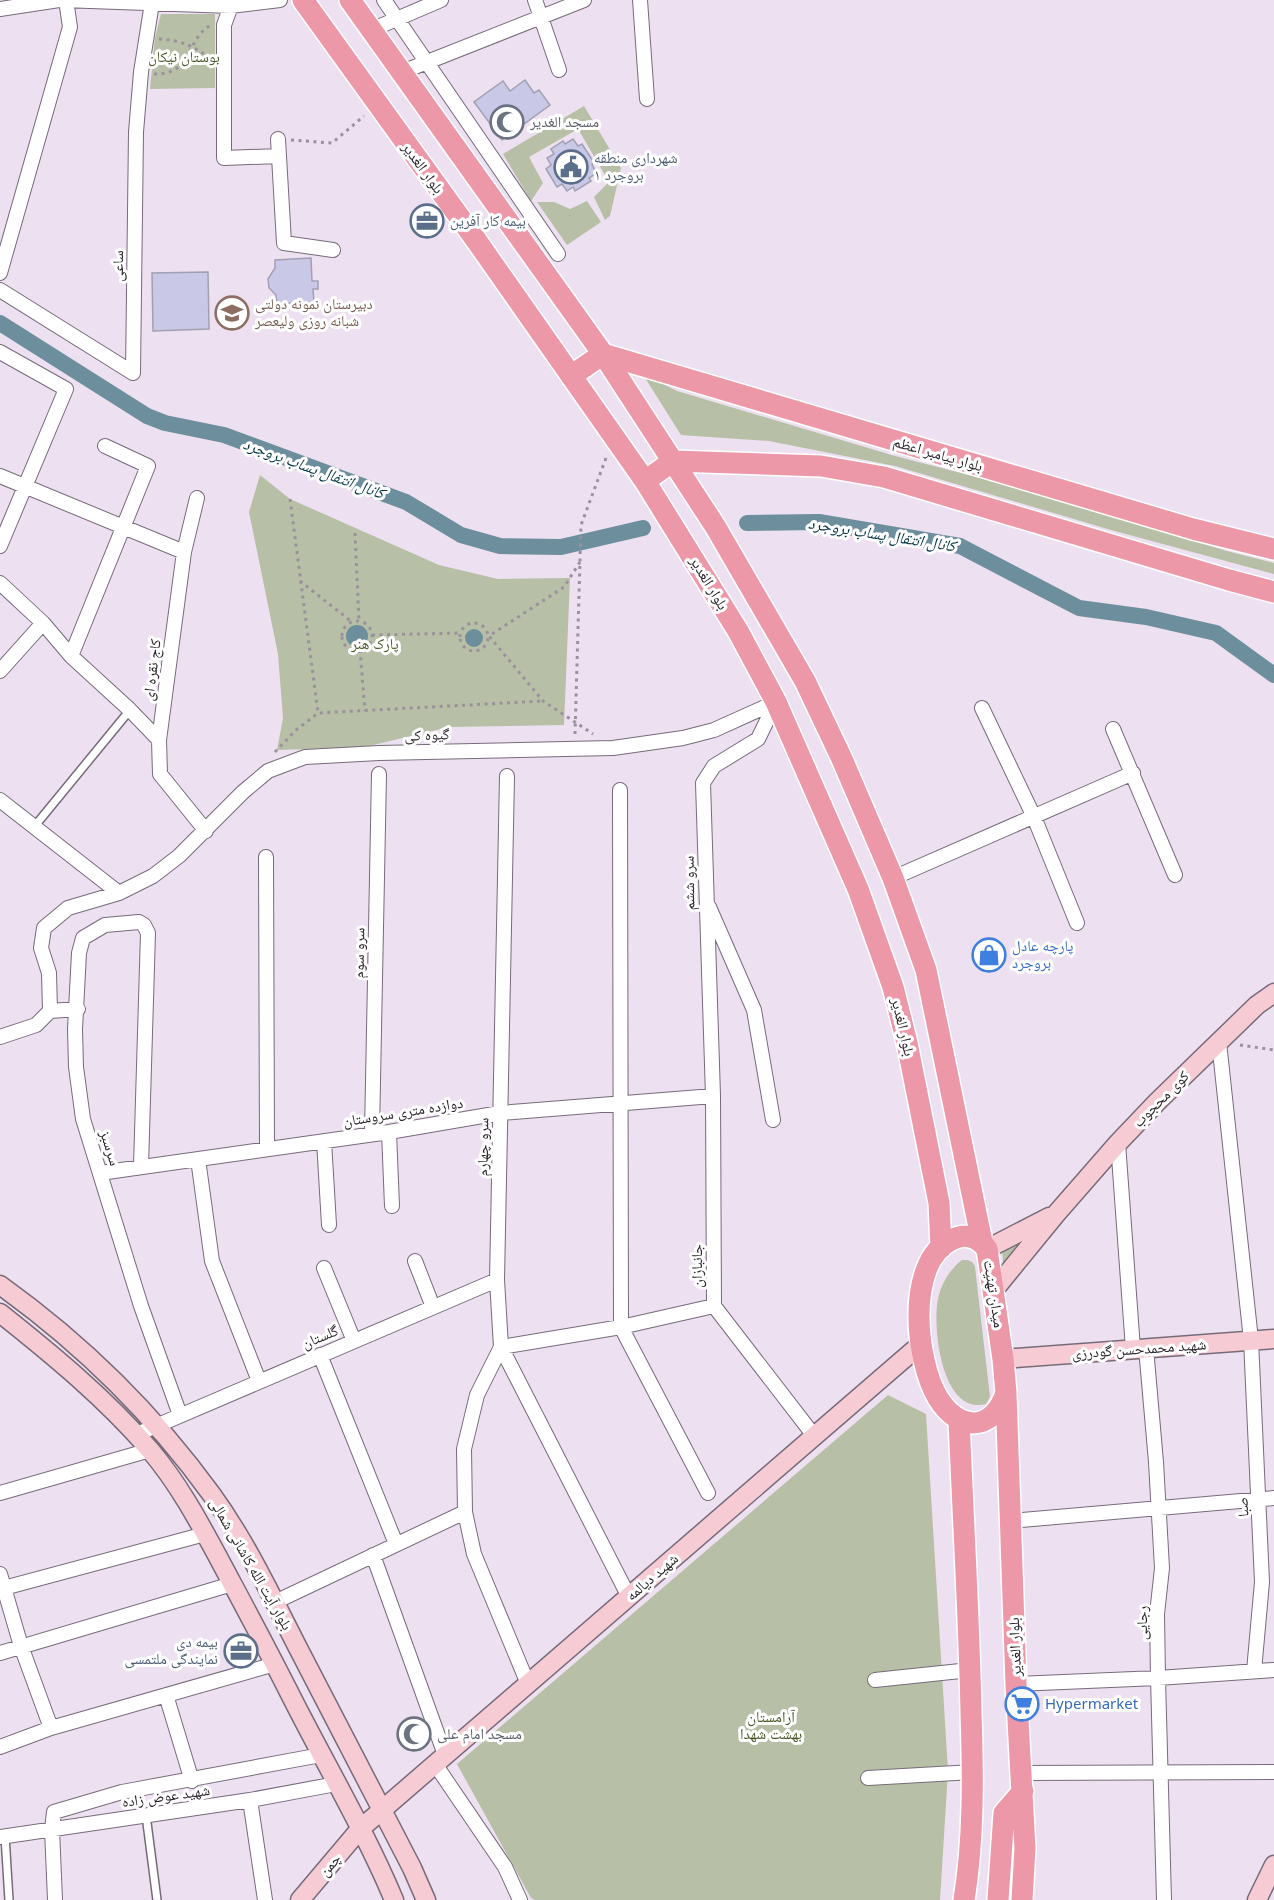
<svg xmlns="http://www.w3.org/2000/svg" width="1274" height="1900" viewBox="0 0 1274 1900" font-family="'Noto Sans','Noto Naskh Arabic',sans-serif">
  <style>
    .green { fill: #b7bfa6 }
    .water { fill: #6d8e9c }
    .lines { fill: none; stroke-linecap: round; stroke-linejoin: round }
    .canal { stroke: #6d8e9c; stroke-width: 16 }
    .building { fill: #cac8e7; stroke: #a1a0b2; stroke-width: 1.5 }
    .lane-casing { stroke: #776b7a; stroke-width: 10 }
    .street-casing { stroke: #776b7a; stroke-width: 16 }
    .secondary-casing { stroke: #776b7a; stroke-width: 21 }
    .primary-casing { stroke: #fff; stroke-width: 24 }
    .path { stroke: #9b919d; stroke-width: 3; stroke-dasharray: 3 4.5; stroke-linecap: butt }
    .lane { stroke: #fff; stroke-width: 7 }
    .street { stroke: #fff; stroke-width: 14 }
    .secondary { stroke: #f6cbd4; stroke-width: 18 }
    .primary { stroke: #ed98a9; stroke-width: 21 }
    .labels { text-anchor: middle; stroke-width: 6; stroke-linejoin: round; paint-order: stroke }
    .park-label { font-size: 15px; fill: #4b5828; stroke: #fff }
    .worship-label { font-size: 15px; fill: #5b616d; stroke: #fff; text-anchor: start }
    .service-label { font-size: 15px; fill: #4e5e75; stroke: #fff; text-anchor: start }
    .street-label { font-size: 15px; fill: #282329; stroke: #fff }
    .education-label { font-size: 15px; fill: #785e54; stroke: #fff; text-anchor: start }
    .shop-label { font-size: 15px; fill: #366cbe; stroke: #fff; text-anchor: start }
    .water-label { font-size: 16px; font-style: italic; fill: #003545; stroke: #fff }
  </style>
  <rect width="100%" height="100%" fill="#ede0f0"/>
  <path class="green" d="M161 14H215V88L150 89 155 38Z
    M584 106 621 168 610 216 605 220 594 197 609 182 578 129 529 157 543 183 531 201 503 154Z
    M587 201 601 222 567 245 537 202H554L570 209Z
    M642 373 677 391 895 456 1038 493 1227 551 1274 563V574L1111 530 895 466 769 441 681 435Z
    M260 475 290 499 439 565 498 579 570 578 564 725 449 727 365 747 277 750 283 718 278 654 249 512Z
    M1034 1234 1003 1263 1002 1249Z
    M962 1260C968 1260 973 1260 975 1267L990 1397 986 1404C942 1416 932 1327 938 1299 941 1284 950 1269 962 1260Z
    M888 1395 926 1414 948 1771 940 1900H535L531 1898 457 1764Z"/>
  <path class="water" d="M346 636a11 11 0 1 1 22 0a11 11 0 1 1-22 0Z
    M465 638a9 9 0 1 1 18 0a9 9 0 1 1-18 0Z"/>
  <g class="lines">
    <path class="canal" d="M0 323 147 416 165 423 224 435 406 502 461 535 500 546 561 547 643 528
      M747 523 819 522 960 546 1079 608 1146 617 1216 633 1274 675"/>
  </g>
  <path class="building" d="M525 80 534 93 539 90 550 105 502 140 474 102 503 81 510 91Z
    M573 139 578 146 582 144 593 161 592 165 597 173 589 178 591 181 575 191 573 187 567 191 562 184 557 187 546 169 551 165 547 158 554 154 551 149 563 141 565 144Z
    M311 258 312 281H318V289H313L314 302 277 304 276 295 269 288 268 279 275 268V260Z
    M208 272 209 329 153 331 152 273Z"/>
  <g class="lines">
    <g class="lane-casing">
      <path id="lane" d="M34 827 130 710
        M146 1815 157 1900
        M5 1836 9 1900"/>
    </g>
    <g class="street-casing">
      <path id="street" d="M62 0 231 6 280 0
        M384 0 558 254
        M535 0 559 70
        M640 0 647 99
        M231 6 224 25V158L279 156
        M0 9 59 0
        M371 30 441 0
        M402 72 584 0
        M278 139 284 243 333 250
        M0 273 70 27 66 0
        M0 290 133 373
        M0 352 66 389 0 546
        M133 373 136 132 141 72 152 3
        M0 476 184 552
        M197 498 184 552 159 740 160 774 206 831
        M0 583 43 623 71 656 130 710 159 740
        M71 656 148 466 105 446
        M0 671 43 623
        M776 702 758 739 714 766 703 783 713 1096 714 1306 815 1437
        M982 708 1034 817 1077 923
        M1113 729 1175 875
        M507 776 497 1280 501 1347 477 1395 464 1449 465 1512 474 1554 528 1684
        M620 790 621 1327 708 1493
        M0 800 119 893
        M266 857 267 1149
        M893 878 1133 773
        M709 907 754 1010 773 1120
        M50 1011 78 1009
        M0 1037 36 1025 50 1011 49 973 41 948 44 928 68 908 119 893 153 876 179 856 243 792 268 771 305 757 379 753 613 748 683 738 714 730 776 702
        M1219 1042 1251 1340 1262 1582 1254 1671
        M389 1132 392 1206
        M372 1133 379 774
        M324 1141 329 1225
        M1118 1143 1133 1349
        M198 1159 212 1261 259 1381
        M141 1166 148 933 144 925 139 922 105 925 83 938 79 953 75 1029 76 1067 83 1119 141 1306 180 1415
        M100 1173 389 1132 500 1113 713 1096
        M415 1261 433 1307
        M324 1268 354 1341
        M1146 1348 1156 1462 1162 1568 1157 1614 1158 1678 1164 1900
        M320 1355 396 1544
        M135 1435 497 1280
        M0 1493 150 1450
        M1010 1521 1274 1498
        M373 1555 445 1755
        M0 1574 21 1646 51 1728
        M0 1589 205 1534
        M629 1597 501 1347 621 1327 714 1306
        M275 1602 465 1512
        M0 1653 232 1584
        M875 1680 970 1670
        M1016 1684 1158 1678 1274 1670
        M166 1695 192 1781
        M0 1747 51 1728 275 1664
        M435 1764 505 1867 520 1900
        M1022 1773 1274 1772
        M868 1778 973 1772
        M250 1800 265 1900
        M0 1837 250 1800 336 1784
        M55 1900 52 1829 54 1812 122 1792 321 1755"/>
    </g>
    <g class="secondary-casing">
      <path id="secondary" d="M987 1249 1049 1217
        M0 1285C81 1343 154 1415 212 1495 246 1542 271 1595 297 1646 336 1720 374 1794 412 1868L426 1900
        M994 1290 1056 1214 1118 1143 1157 1102 1257 1005 1274 993
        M0 1313C53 1355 106 1399 150 1450 178 1483 198 1520 218 1557 243 1604 268 1650 292 1698 326 1765 365 1831 394 1900
        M1003 1359 1274 1339
        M300 1900 360 1829 921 1344
        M1257 1900 1274 1865"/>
    </g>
    <g class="primary-casing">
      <path id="primary" d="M303 0 476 240 645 481 738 631 776 702 858 889 893 987 907 1043 939 1203 941 1248
        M350 0 603 354 715 526 805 681 842 759 893 878 926 970 982 1242
        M571 376 603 354 1193 529 1274 549
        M645 481 673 461 821 466 884 477 1229 580 1274 592
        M1006 1393C992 1433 958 1431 938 1398 916 1362 905 1263 951 1240 965 1233 977 1236 987 1249L1003 1359 1006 1393 1016 1684 1025 1848 1022 1900
        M959 1419C963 1517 969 1615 971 1712 973 1775 974 1838 964 1900
        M998 1900 1004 1813 1023 1791"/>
    </g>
    <path class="path" d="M159 39C179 40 197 46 210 60
      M154 74C194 75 185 39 211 25
      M291 140 332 143 364 116
      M290 499 318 713
      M355 533 359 621
      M580 562 564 587 489 636 543 701 593 734
      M300 581 352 622
      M342 636a15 15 0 1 1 30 0a15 15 0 1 1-30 0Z
      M460 637a14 14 0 1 1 28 0a14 14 0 1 1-28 0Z
      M372 635 460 633
      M360 650 365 711
      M575 734 581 525 606 458
      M275 752 295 731 318 713 543 701
      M1240 1045 1274 1050"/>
    <use href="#lane" class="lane"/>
    <use href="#street" class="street"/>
    <use href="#secondary" class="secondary"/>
    <use href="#primary" class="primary"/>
  </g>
  <defs>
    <g id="mosque-ring" transform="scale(1.725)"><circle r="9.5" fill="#fff" stroke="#6b7280" stroke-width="1.5"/><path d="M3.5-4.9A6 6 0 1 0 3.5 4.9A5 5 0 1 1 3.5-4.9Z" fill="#6b7280"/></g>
    <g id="civic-ring" transform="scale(1.725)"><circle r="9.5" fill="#fff" stroke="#5c6f8a" stroke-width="1.5"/><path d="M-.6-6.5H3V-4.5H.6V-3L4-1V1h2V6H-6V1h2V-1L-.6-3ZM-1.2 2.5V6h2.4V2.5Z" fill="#5c6f8a"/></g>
    <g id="office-ring" transform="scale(1.725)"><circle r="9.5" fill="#fff" stroke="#5c6f8a" stroke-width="1.5"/><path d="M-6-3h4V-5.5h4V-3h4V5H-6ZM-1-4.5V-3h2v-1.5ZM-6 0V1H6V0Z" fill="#5c6f8a"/></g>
    <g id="school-ring" transform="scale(1.725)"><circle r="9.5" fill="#fff" stroke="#8d6e63" stroke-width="1.5"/><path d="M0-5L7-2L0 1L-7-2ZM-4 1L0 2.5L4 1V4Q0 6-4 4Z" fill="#8d6e63"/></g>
    <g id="shop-ring" transform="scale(1.725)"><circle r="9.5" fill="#fff" stroke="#3f7fe0" stroke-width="1.5"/><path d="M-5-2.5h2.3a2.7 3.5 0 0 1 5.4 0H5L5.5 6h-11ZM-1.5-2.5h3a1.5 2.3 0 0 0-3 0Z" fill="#3f7fe0"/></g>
    <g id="supermarket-ring" transform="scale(1.725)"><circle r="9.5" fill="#fff" stroke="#3f7fe0" stroke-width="1.5"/><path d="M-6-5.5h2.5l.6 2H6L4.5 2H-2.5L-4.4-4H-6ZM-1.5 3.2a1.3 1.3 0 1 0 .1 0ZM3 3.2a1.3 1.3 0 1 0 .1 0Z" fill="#3f7fe0"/></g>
  </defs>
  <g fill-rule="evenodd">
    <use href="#mosque-ring" x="507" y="122"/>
    <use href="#civic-ring" x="571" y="167"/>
    <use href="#office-ring" x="427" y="221"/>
    <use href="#school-ring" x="232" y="313"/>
    <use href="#shop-ring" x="989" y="955"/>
    <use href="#office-ring" x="241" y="1651"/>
    <use href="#supermarket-ring" x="1022" y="1704"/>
    <use href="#mosque-ring" x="414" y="1734"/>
  </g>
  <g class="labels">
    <g class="park-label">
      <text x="184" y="62">بوستان نیکان</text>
      <text x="375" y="649">پارک هنر</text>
      <text x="771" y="1722">آرامستان<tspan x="771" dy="17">بهشت شهدا</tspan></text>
    </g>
    <g class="worship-label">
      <text x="530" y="127">مسجد الغدیر</text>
      <text x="437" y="1739">مسجد امام علی</text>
    </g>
    <g class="service-label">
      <text x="594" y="163">شهرداری منطقه<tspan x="594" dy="17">۱ بروجرد</tspan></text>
      <text x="450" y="226">بیمه کار آفرین</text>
      <text x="218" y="1647" text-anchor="end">بیمه دی<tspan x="218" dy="17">نمایندگی ملتمسی</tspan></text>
    </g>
    <g class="street-label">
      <text transform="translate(423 168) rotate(54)" y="5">بلوار الغدیر</text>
      <text transform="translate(118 266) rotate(-89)" y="5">ساعی</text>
      <text transform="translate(938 454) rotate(16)" y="5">بلوار پیامبر اعظم</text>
      <text transform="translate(709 583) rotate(59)" y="5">بلوار الغدیر</text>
      <text transform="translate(152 670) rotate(-83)" y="5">کاج نقره ای</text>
      <text transform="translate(427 735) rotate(-2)" y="5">گیوه کی</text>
      <text transform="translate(689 883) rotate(-91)" y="5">سرو ششم</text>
      <text transform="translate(359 953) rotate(-89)" y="5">سرو سوم</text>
      <text transform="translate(903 1027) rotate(77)" y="5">بلوار الغدیر</text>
      <text transform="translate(1161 1099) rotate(-45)" y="5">کوی محجوب</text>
      <text transform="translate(403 1112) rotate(-9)" y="5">دوازده متری سروستان</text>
      <text transform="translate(483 1147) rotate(-89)" y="5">سرو چهارم</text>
      <text transform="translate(110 1148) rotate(73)" y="5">سرسبز</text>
      <text transform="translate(697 1266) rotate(-90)" y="5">جانبازان</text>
      <text transform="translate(994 1294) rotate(81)" y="5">میدان تهنیت</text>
      <text transform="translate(320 1337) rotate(-23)" y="5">گلستان</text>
      <text transform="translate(1139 1349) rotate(-4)" y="5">شهید محمدحسن گودرزی</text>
      <text transform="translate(1243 1507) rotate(-93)" y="5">صبا</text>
      <text transform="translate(251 1564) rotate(60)" y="5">بلوار آیت الله کاشانی شمالی</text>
      <text transform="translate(652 1577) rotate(-41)" y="5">شهید دیالمه</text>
      <text transform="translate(1142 1623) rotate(-89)" y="5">رجایی</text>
      <text transform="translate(1015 1647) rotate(-92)" y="5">بلوار الغدیر</text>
      <text transform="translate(166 1796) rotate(-8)" y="5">شهید عوض زاده</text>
      <text transform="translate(330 1865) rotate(-50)" y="5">چمن</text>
    </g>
    <g class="education-label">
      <text x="255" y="309">دبیرستان نمونه دولتی<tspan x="255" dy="17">شبانه روزی ولیعصر</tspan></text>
    </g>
    <g class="shop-label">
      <text x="1012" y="951">پارچه عادل<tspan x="1012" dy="17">بروجرد</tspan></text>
      <text x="1045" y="1709">Hypermarket</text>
    </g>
    <g class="water-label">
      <text transform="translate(314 468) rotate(20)" y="6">کانال انتقال پساب بروجرد</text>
      <text transform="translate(882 534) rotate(9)" y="6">کانال انتقال پساب بروجرد</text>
    </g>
  </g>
</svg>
